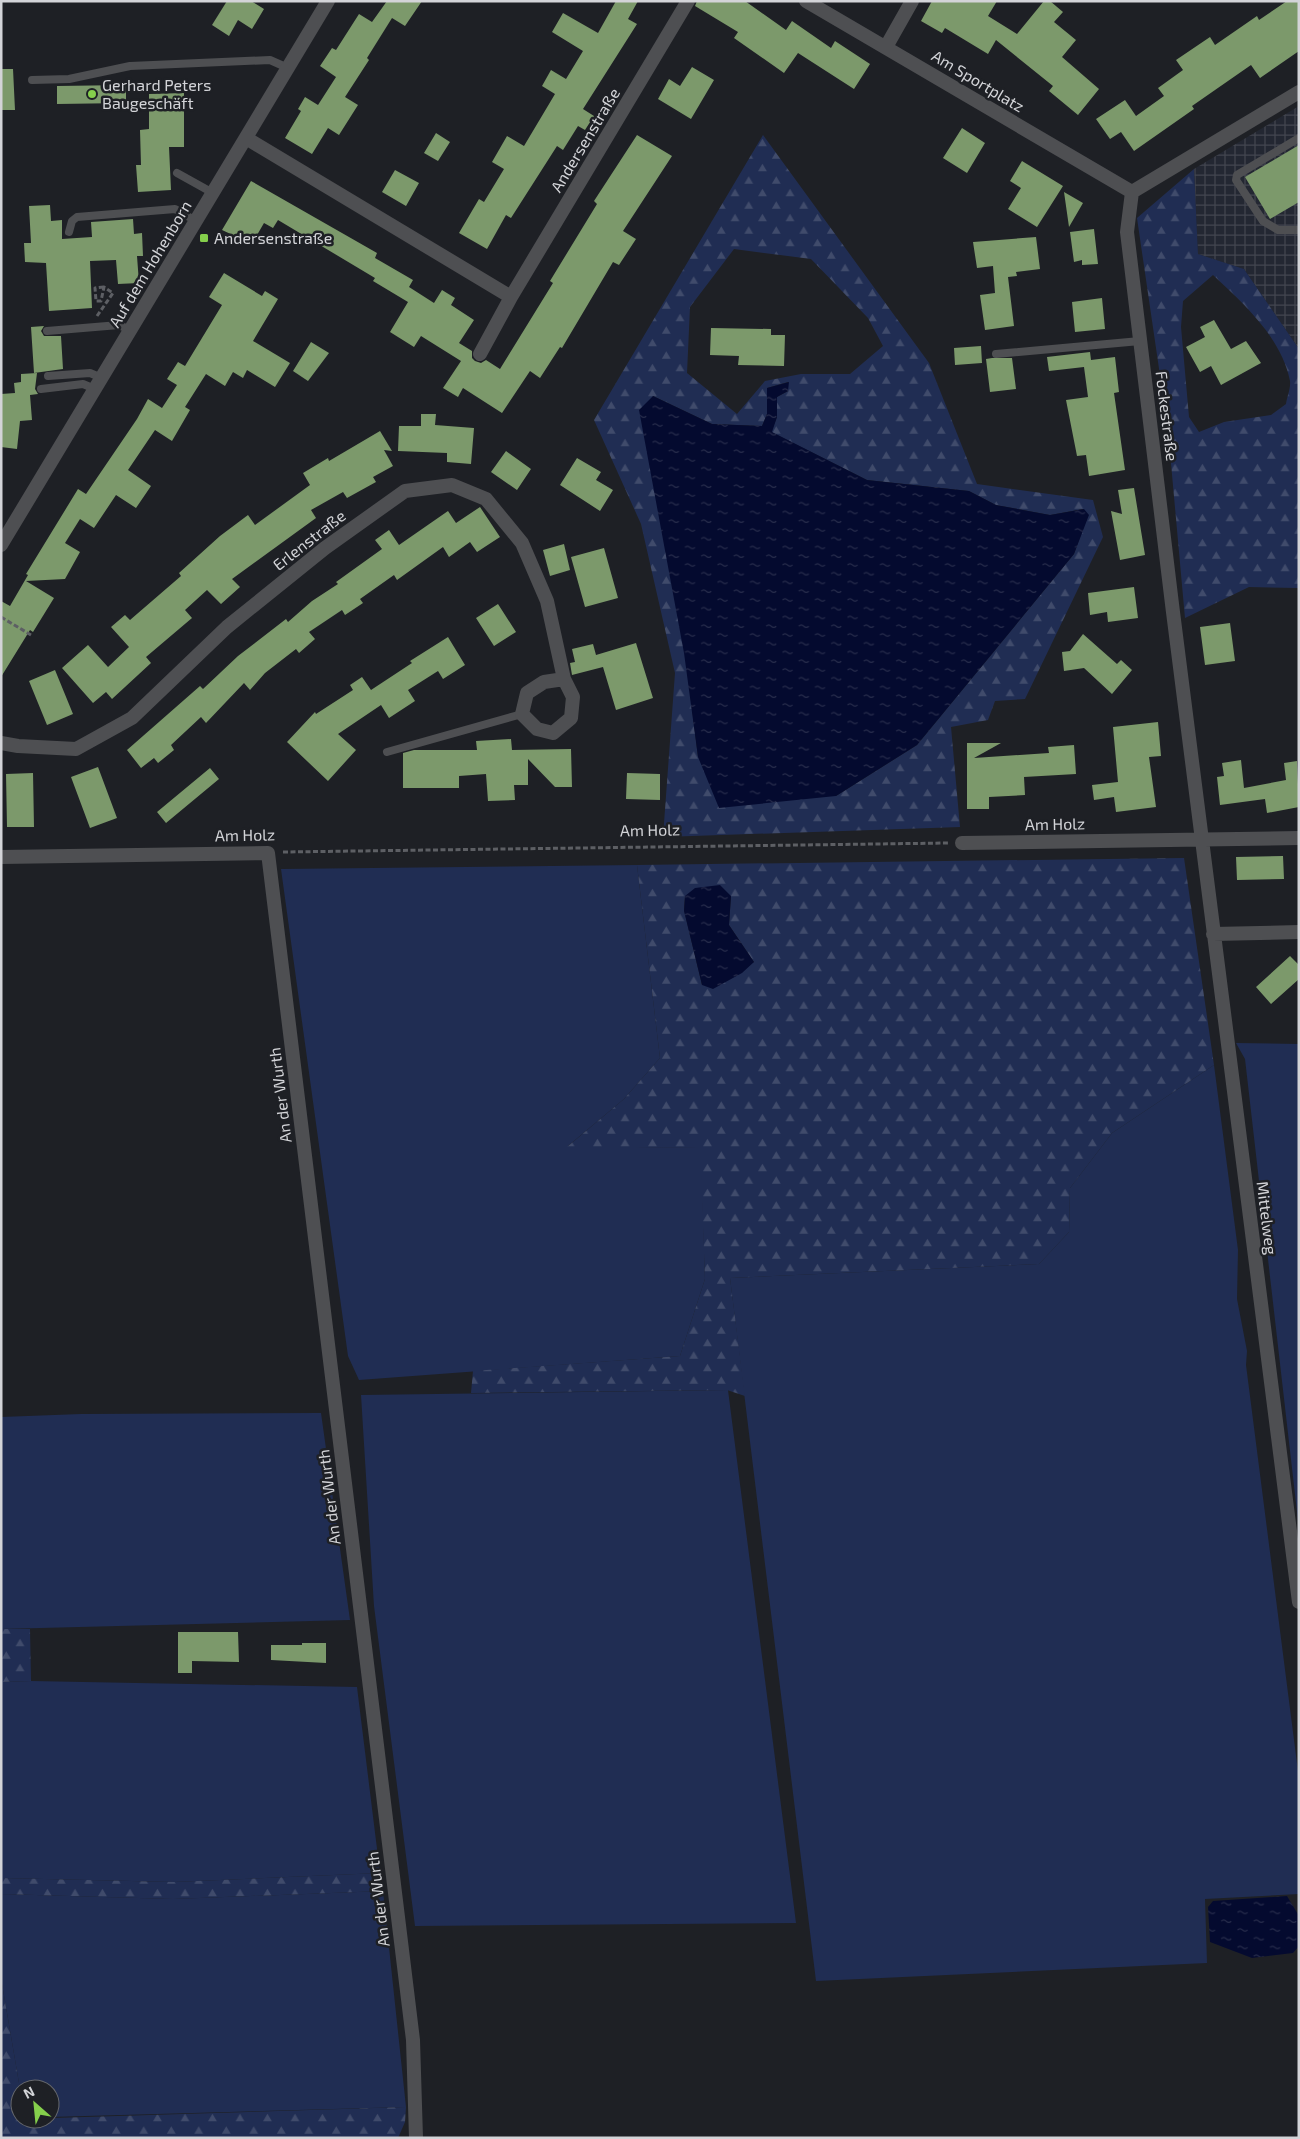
<svg xmlns="http://www.w3.org/2000/svg" width="1300" height="2139" viewBox="0 0 1300 2139" font-family="'Exo 2',sans-serif">
  <style>
    .industrial { fill: url(#industrial-grid) }
    .grass { fill: #202d53 }
    .forest { fill: url(#forest-firs); fill-rule: evenodd }
    .water { fill: url(#water-ripples) }
    .building { fill: #7c996b }
    .lines { fill: none; stroke-linecap: round; stroke-linejoin: round }
    .path { stroke: #5d5f64; stroke-width: 3; stroke-dasharray: 5 2.5; stroke-linecap: butt }
    .service { stroke: #4e4f52; stroke-width: 8 }
    .minor { stroke: #4e4f52; stroke-width: 14 }
    .poi-dot { fill: #85cf4c; stroke: #1e2025; stroke-width: 2 }
    .labels { text-anchor: middle; stroke-width: 5; stroke-linejoin: round; paint-order: stroke }
    .street-label { font-size: 16px; fill: #d3d4d8; stroke: #1e2025 }
    .poi-label { font-size: 16px; fill: #d3d4d8; stroke: #1e2025; text-anchor: start }
  </style>
  <defs>
    <pattern id="industrial-grid" width="8" height="8" patternUnits="userSpaceOnUse" patternTransform="scale(1.25)"><rect width="8" height="8" fill="#232732"/><path d="M0 4h8M4 0v8" fill="none" stroke="#42454f"/></pattern>
    <pattern id="forest-firs" width="22" height="20" patternUnits="userSpaceOnUse" patternTransform="scale(1.25)"><rect width="22" height="20" fill="#202d53"/><path d="M5 1l3.5 6h-7zM16 11l3.5 6h-7z" fill="#404b6b"/></pattern>
    <pattern id="water-ripples" width="26" height="14" patternUnits="userSpaceOnUse" patternTransform="scale(1.25)"><rect width="26" height="14" fill="#040a2f"/><path d="M2 4q2-2 4 0t4 0M15 11q2-2 4 0t4 0" fill="none" stroke="#282d4c"/></pattern>
  </defs>
  <rect width="100%" height="100%" fill="#1e2025"/>
  <path class="industrial" d="M1299 106V349L1244 269 1198 254 1194 169Z"/>
  <path class="grass" d="M637 865 660 1058 624 1099 568 1146 701 1148 705 1279 680 1356 359 1380 348 1356 281 869Z
    M1236 1043 1299 1044V1529L1245 1059Z
    M1214 1065 1238 1250 1237 1299 1247 1351 1246 1365 1299 1779V1894L1205 1899 1207 1963 816 1981 730 1278 1039 1264 1069 1232 1070 1188 1112 1133Z
    M728 1390 796 1923 415 1926 374 1606 361 1395Z
    M321 1413 350 1620 1 1629V1417L81 1414Z
    M31 1681 357 1687 380 1873 174 1882 1 1878V1682Z
    M383 1891 406 2107 50 2117V2089H20L1 1978V1894L173 1899Z"/>
  <path class="forest" d="M763 135 929 363 977 484 1093 500 1103 537 1025 699 995 701 988 720 951 727 960 827 663 837 675 673 641 524 594 420ZM734 249 811 259 868 318 883 346 850 374H801L765 381 737 414 687 373 690 307ZM788 382V391L777 397V417L771 432 867 480 969 491 996 505 1050 515 1083 509 1088 515 1074 554 917 745 836 796 698 757 653 396 712 424 762 426 767 414V388Z
    M1194 169 1198 254 1244 269 1299 349V588L1249 587 1185 618 1168 430 1137 218ZM1213 275C1243 303 1282 338 1290 381 1291 388 1287 397 1286 404L1271 415 1224 422 1199 432 1189 417 1181 327 1183 301Z
    M1184 858 1214 1065 1112 1133 1070 1188 1069 1232 1039 1264 730 1278 745 1396 727 1390 471 1393 473 1371 680 1356 705 1279 700 1148 567 1147 624 1099 660 1058 637 865ZM685 896H731L729 925 754 962 702 985 684 910Z
    M1 1629H30L31 1681 1 1682Z
    M380 1873 383 1891 173 1899 1 1894V1878L174 1882Z
    M1 1978 20 2089V2119L406 2107 405 2122 398 2138H1Z"/>
  <path class="water" d="M789 382 788 391 777 397V417L772 432 867 480 969 491 996 505 1050 515 1084 509 1089 515 1074 554 917 745 836 796 719 808 698 757 684 653 639 410 653 396 712 424 762 426 767 414V388Z
    M720 885 731 896 729 925 754 962 742 973 713 989 702 985 684 911 685 896 695 888Z
    M1287 1896 1299 1916V1946L1293 1953 1252 1958 1210 1942 1208 1907 1213 1901Z"/>
  <path class="building" d="M227 1H251L264 9 252 29 238 20 229 36 212 25Z
    M387 1H422L405 26 392 18 367 58 369 60 345 97 358 105 339 135 328 128 312 154 285 138 301 111 298 109 305 97 318 105 336 77 320 66 332 48 336 50 359 14 372 22Z
    M616 1H638L628 19 637 24 583 109 594 116 585 130 578 126 563 150 557 146 511 218 506 215 487 249 459 233 479 199 484 202 504 169 492 162 507 136 524 146 555 94 542 86 551 70 566 79 583 51 552 32 563 13 598 33Z
    M697 1H745L786 30 792 21 831 48 835 41 870 64 854 89 798 53 784 73 734 38 738 32 695 6Z
    M932 1H997L988 16 1017 34 1044 1H1050L1063 12 1054 22 1076 40 1062 57 1099 89 1078 115 1049 91 1053 86 996 40 988 54 945 28 942 33 921 21Z
    M1287 1H1299V51L1260 78 1251 65 1192 106 1194 109 1134 151 1121 132 1110 139 1096 119 1125 100 1136 116 1164 96 1158 88 1183 70 1176 60 1210 37 1215 45 1257 16 1259 20Z
    M692 67 714 80 691 119 658 99 669 79 680 86Z
    M1 69H13L15 110H1Z
    M126 85V103L57 104V86Z
    M184 93V147H169L171 190 138 192 136 165H141L140 130 149 129V94Z
    M962 128 985 143 967 173 943 158Z
    M436 133 450 142 438 161 424 153Z
    M637 135 672 156 623 231 636 239 619 265 613 262 562 348 560 347 540 378 530 371 502 413 463 388 458 397 443 388 461 361 421 336 414 347 390 332 408 302 373 281 375 278 278 220 273 228 264 223 253 242 250 243 222 230 251 181 377 253 375 258 413 280 409 287 434 303 442 290 455 298 451 305 474 320 459 343 472 351V358L475 361 481 363 486 360 500 369 553 283 550 281 597 204 594 201Z
    M1299 145V202L1270 219 1245 177Z
    M1022 161 1063 186 1037 227 1008 209 1021 188 1010 181Z
    M395 170 419 183 406 206 382 192Z
    M1064 192 1083 203 1069 227Z
    M50 205 51 221 62 220V239L92 237 91 222 133 219 134 234 142 233 143 256H137L139 283 118 284 116 260 90 261 92 308 49 311 46 263 25 262 24 243H31L29 206Z
    M1094 229 1098 264 1082 265V260L1074 262 1070 232Z
    M1036 237 1040 269 1016 272 1017 276 1008 277 1014 326 985 330 980 295 995 293 993 266 977 268 973 242Z
    M224 273 262 296 265 291 278 299 253 341 290 363 275 387 247 370 243 378 233 372 225 386 206 374 185 407 190 410 172 441 155 430 128 470 151 486 136 508 116 495 94 528 80 519 65 543 80 552 65 579 26 581 54 598 33 632 30 630 1 677V601L10 606 28 575 26 574 78 489 86 494 137 419 148 399 162 408 177 385 167 379 178 362 185 366 222 305 209 297Z
    M1102 298 1105 329 1075 332 1072 302Z
    M1214 320 1231 349 1246 341 1261 363 1221 385 1211 366 1200 372 1186 347 1205 337 1200 327Z
    M44 326 41 331 44 336H61L63 369 34 373 31 327Z
    M711 328 771 329V335H785L784 366 738 365 739 356 710 355Z
    M311 342 329 353 308 381 293 371Z
    M981 346 982 363 955 365 954 348Z
    M1090 352 1091 360 1115 357 1119 392 1114 393 1125 470 1089 476 1086 455 1077 456 1066 400 1088 397 1084 367 1049 371 1047 357Z
    M992 358H1012L1016 389 990 392 986 359Z
    M37 373 35 389 38 394 30 395 32 420 20 421 17 449 1 447V394L15 393 14 383 21 382V374Z
    M421 414H436L435 425 474 428 471 464 447 462V453L398 451 399 426H421Z
    M380 431 392 451 384 450 393 466 373 477 376 482 347 498 343 492 311 510 316 518 232 579 240 587 221 604 207 590 185 610 192 618 146 657 151 663 112 699 106 692 93 703 62 668 88 645 108 667 129 647 111 627 125 615 130 620 181 576 179 573 220 536 248 515 255 525 310 485 303 473 328 458 329 461Z
    M506 451 531 469 517 490 491 472Z
    M577 458 601 472 596 480 613 490 600 511 560 485Z
    M1134 488 1145 555 1120 560 1111 511 1122 514 1118 490Z
    M480 507 500 537 477 552 470 542 449 557 443 547 397 580 394 575 360 599 363 603 345 615 342 610 309 632 315 639 299 653 296 649 265 673 250 690 244 683 206 723 201 717 171 745 174 750 158 763 154 758 141 768 127 750 200 686 203 689 238 656 286 619 288 622 312 601 338 584 336 582 382 549 375 540 389 530 399 545 448 511 456 523Z
    M564 544 570 570 550 576 543 550Z
    M604 548 618 598 585 607 571 557Z
    M1134 587 1138 618 1108 622 1107 612 1090 615 1088 593Z
    M498 604 516 632 494 646 476 618Z
    M1230 623 1235 661 1205 665 1200 627Z
    M1083 634 1117 664 1121 660 1132 670 1112 694 1084 668 1064 671 1062 652 1070 651Z
    M448 637 465 665 443 679 438 671 408 690 415 701 389 718 381 705 338 734 356 750 328 781 287 742 315 712 316 714 353 690 350 685 362 677 371 690 412 663 410 661Z
    M636 643 653 698 616 710 603 667 572 675 570 663 575 662 572 649 593 644 596 655Z
    M55 670 73 714 47 725 29 681Z
    M1158 722 1161 756 1149 757 1156 807 1116 812 1114 797 1094 800 1092 785 1118 782 1113 727Z
    M511 739 512 750 571 749 572 787H555L528 759V785H514L515 800 488 801 486 774 459 776V788H403V753L414 750H477L476 741Z
    M967 743H1001L974 758 1049 753 1048 747 1074 745 1076 774 1024 777 1025 795 989 797V809H967Z
    M1241 760 1244 788 1286 780 1284 763 1297 761 1299 807 1267 813 1265 799 1220 805 1217 777 1224 776 1222 763Z
    M98 767 117 818 90 828 71 777Z
    M210 768 219 779 166 823 157 812Z
    M33 773 34 827H7L6 774Z
    M627 773 660 774V800L626 799Z
    M1283 856 1284 879 1237 880 1236 857Z
    M1290 956 1299 965V979L1271 1004 1256 987Z
    M178 1632H238L239 1662 192 1661V1673H178Z
    M302 1643H326V1663L271 1660V1645H302Z"/>
  <g class="lines">
    <path class="path" d="M97 316 113 293 104 287 101 301H96L95 288 104 287
      M1 617 31 635
      M283 852 949 843"/>
    <path class="service" d="M32 80 69 79 130 66 270 60 288 68
      M1299 138 1237 175 1236 180 1263 221 1278 230H1299
      M177 173 213 193
      M69 232 72 221 77 217 175 209 196 221
      M47 331 119 325 130 330
      M996 354 1140 341
      M48 376 90 373 102 378
      M41 389 83 384 95 389
      M387 752 522 714"/>
    <path class="minor" d="M806 1 1132 192
      M886 47 912 1
      M246 138 511 297 688 1
      M1132 192 1127 232C1181 689 1240 1145 1299 1602
      M1132 192 1299 92
      M480 354 511 297
      M1 545 328 1
      M1 743 18 746 76 749 132 718 227 627 325 548 405 491 452 485 486 499 522 543 547 601 564 679 573 697 571 718 553 733 537 729 522 714 527 693 544 682 564 679
      M962 843 1299 838
      M1 857 268 853 413 2040 416 2138
      M1213 934 1299 932"/>
  </g>
  <g class="poi-dot">
    <circle cx="92" cy="94" r="5"/>
    <rect x="199" y="233" width="10" height="10" rx="2.5"/>
  </g>
  <g class="labels">
    <g class="street-label">
      <text transform="translate(978 81) rotate(31)" y="6">Am Sportplatz</text>
      <text transform="translate(585 140) rotate(-59)" y="6">Andersenstraße</text>
      <text transform="translate(150 264) rotate(-59)" y="6">Auf dem Hohenborn</text>
      <text transform="translate(1167 416) rotate(83)" y="6">Fockestraße</text>
      <text transform="translate(309 540) rotate(-38)" y="6">Erlenstraße</text>
      <text transform="translate(1055 824) rotate(-1)" y="6">Am Holz</text>
      <text transform="translate(650 830) rotate(-1)" y="6">Am Holz</text>
      <text transform="translate(245 835) rotate(-1)" y="6">Am Holz</text>
      <text transform="translate(280 1095) rotate(-97)" y="6">An der Wurth</text>
      <text transform="translate(1267 1218) rotate(83)" y="6">Mittelweg</text>
      <text transform="translate(329 1497) rotate(-97)" y="6">An der Wurth</text>
      <text transform="translate(378 1899) rotate(-97)" y="6">An der Wurth</text>
    </g>
    <g class="poi-label">
      <text x="102" y="91">Gerhard Peters<tspan x="102" dy="18">Baugeschäft</tspan></text>
      <text x="214" y="244">Andersenstraße</text>
    </g>
  </g>
  <rect width="1300" height="2139" fill="none" stroke="#d3d4d8" stroke-width="5"/>
  <g transform="translate(35 2104) rotate(333)"><circle r="24" fill="#1e2025" stroke="#66686d"/>
  <path d="M0-4L9 19L0 12L-9 19Z" fill="#85cf4c"/>
  <text y="-8" font-size="14" font-weight="bold" text-anchor="middle" fill="#d3d4d8">N</text>
  </g>
</svg>
